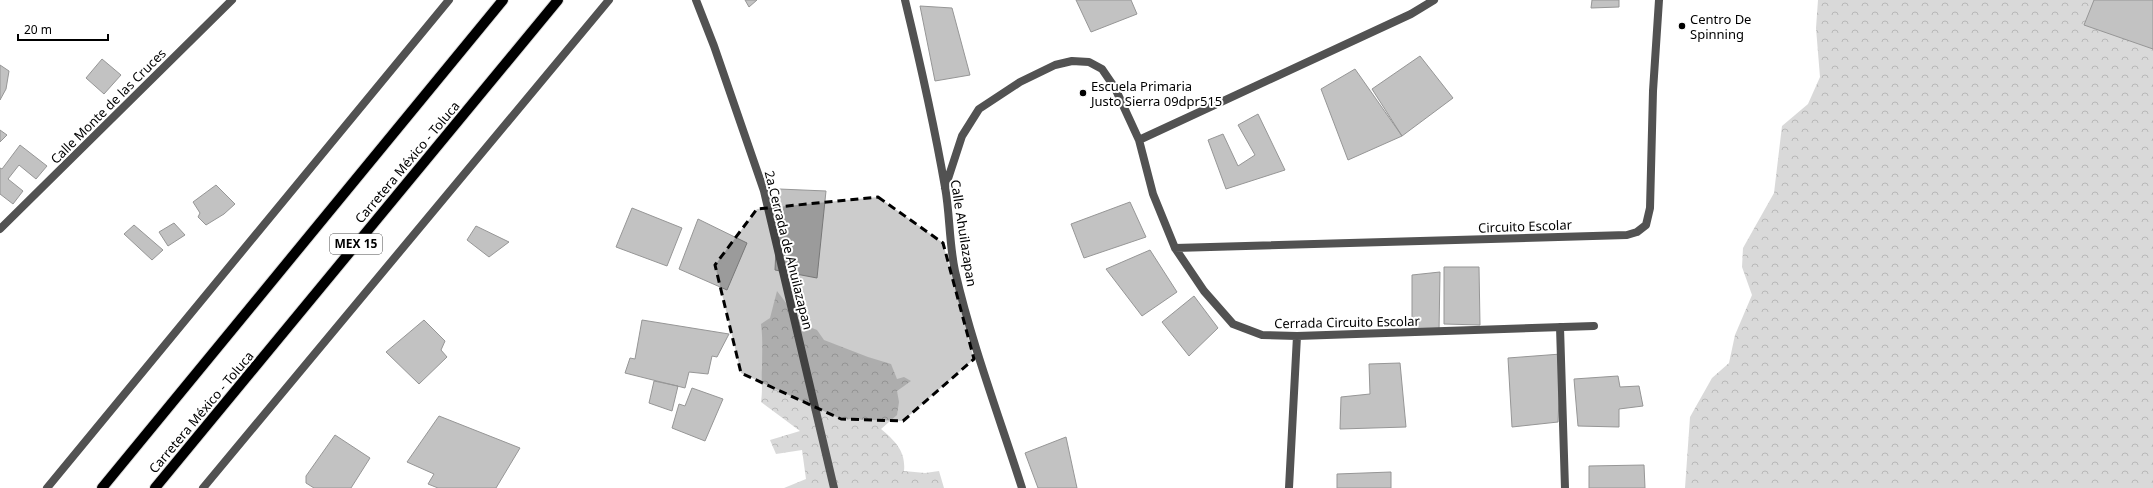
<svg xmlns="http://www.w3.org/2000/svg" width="2153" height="488" viewBox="0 0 2153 488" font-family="'Noto Sans',sans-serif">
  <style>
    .forest { fill: url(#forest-crowns) }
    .building { fill: #c2c2c2; stroke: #969696 }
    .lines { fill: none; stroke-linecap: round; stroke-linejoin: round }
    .primary-casing { stroke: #dbdbdb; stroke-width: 12 }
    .minor { stroke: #525252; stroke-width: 8 }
    .tertiary { stroke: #525252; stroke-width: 8 }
    .primary { stroke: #000; stroke-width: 10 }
    .marked { fill: #000; fill-opacity: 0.2; stroke: #000; stroke-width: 3; stroke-dasharray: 8 5; stroke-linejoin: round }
    .poi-dot { fill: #000; stroke: #fff; stroke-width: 1.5 }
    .labels { text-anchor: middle; stroke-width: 4; stroke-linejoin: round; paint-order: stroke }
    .shield { fill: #fff; stroke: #4c4c4c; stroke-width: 1 }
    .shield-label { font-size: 12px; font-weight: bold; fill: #000 }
    .poi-label { font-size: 13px; fill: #000; stroke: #fff; text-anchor: start }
    .street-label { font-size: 13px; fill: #000; stroke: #fff }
  </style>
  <defs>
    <pattern id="forest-crowns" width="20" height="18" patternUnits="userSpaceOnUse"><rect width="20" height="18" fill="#d9d9d9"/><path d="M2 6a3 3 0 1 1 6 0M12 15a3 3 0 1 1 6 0" fill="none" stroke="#b8b8b8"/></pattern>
  </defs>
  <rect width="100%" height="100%" fill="#fff"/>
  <path class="forest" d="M1818 0H2153V488H1685L1690 417 1712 378 1729 363 1735 335 1752 295 1742 267 1743 248 1774 193 1782 126 1808 104 1820 77 1816 28Z
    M777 291 802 324 817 330 824 340 868 357 891 364 897 379 904 377 911 381 897 391 899 402 897 415 881 429C895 441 906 451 904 471L925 473 939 471 944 488H784L806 479 802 450 776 454 770 440 800 431 761 402C763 388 761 380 762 368 762 353 763 339 761 324L770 318Z"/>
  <path class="building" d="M745 0H757L749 7Z
    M1076 0H1131L1137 14 1091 32Z
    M1592 0H1619V7L1591 8Z
    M2094 0H2153V49L2084 25Z
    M920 6 952 8 970 75 935 81Z
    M1420 56 1453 98 1402 136 1372 89Z
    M102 59 121 75 104 94 86 78Z
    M0 65 9 71 6 89 0 100Z
    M1355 69 1402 136 1348 160 1321 89Z
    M1258 114 1285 170 1226 189 1208 140 1223 134 1238 166 1255 155 1238 125Z
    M0 130 7 135 0 142Z
    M20 145 47 166 36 179 19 165 8 179 23 191 13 204 0 194V168L2 169Z
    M216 185 235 204 224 214 206 225 198 217 200 213 193 202Z
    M779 189 826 191 817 278 775 270Z
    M1130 202 1146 237 1084 258 1071 224Z
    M632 208 682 228 667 266 616 247Z
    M698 219 747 243 727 290 679 269Z
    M174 223 185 235 168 246 159 232Z
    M134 225 163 250 152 260 124 234Z
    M476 226 509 242 489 257 467 240Z
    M1150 250 1177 292 1142 316 1106 269Z
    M1444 267H1479L1480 325 1444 324Z
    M1440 272 1439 331 1412 328V275Z
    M1194 296 1218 328 1189 356 1162 322Z
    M424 320 445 341 441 350 447 357 419 384 386 352Z
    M642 320 729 334 717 357 712 356 708 374 689 372 685 388 625 373 630 358 635 359Z
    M1561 354 1558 422 1512 427 1508 358Z
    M1400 363 1406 427 1340 429 1341 397 1370 394 1369 364Z
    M1618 376 1620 387 1639 386 1643 406 1619 409V427L1578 426 1574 379Z
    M654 381 678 386 672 411 649 403Z
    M692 388 723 399 705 441 672 428 679 404 685 406Z
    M439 416 520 448 496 488H438L428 484 434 474 407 462Z
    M335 435 370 458 351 488H314L306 483V476Z
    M1066 437 1077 488H1038L1025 453Z
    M1644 465 1645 488H1589V466Z
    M1391 472V488H1337V474Z"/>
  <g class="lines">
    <g class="primary-casing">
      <path id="primary" d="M102 488 503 0
        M155 488 558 0"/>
    </g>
    <path class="minor" d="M696 0 714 46 764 191 834 488
      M905 0C920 62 934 124 945 187 950 214 949 243 955 271 972 345 999 416 1022 488
      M1139 140 1411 14 1434 0
      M945 188 962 136 979 109 1020 82 1055 65 1072 61 1089 62 1102 69 1115 88 1139 140 1153 194 1175 248 1204 291 1233 324 1262 335 1297 336 1594 326
      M0 229 232 0
      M1175 248 1627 235 1637 232 1646 225 1650 208 1653 91 1659 0
      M1560 327 1565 488
      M1289 488 1297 336"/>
    <path class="tertiary" d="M47 488 449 0
      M203 488 609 0"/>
    <use href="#primary" class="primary"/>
  </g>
  <path class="marked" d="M878 197 943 243 974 359 903 421 841 419 741 373 715 265 757 209Z"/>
  <g class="poi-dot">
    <circle cx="1682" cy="26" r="4"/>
    <circle cx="1083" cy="93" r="4"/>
  </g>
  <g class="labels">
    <rect class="shield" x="330" y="234" width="52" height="20" rx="3"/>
    <g class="shield-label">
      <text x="356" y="248">MEX 15</text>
    </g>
    <g class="poi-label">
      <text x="1690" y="24">Centro De<tspan x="1690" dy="15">Spinning</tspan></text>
      <text x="1091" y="91">Escuela Primaria<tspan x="1091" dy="15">Justo Sierra 09dpr515</tspan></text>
    </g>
    <g class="street-label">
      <text transform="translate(108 106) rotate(-45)" y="5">Calle Monte de las Cruces</text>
      <text transform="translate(407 162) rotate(-50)" y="5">Carretera México - Toluca</text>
      <text transform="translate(1525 226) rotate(-2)" y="5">Circuito Escolar</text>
      <text transform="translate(964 233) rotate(81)" y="5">Calle Ahuilazapan</text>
      <text transform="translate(789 250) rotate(76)" y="5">2a.Cerrada de Ahuilazapan</text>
      <text transform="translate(1347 322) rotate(-1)" y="5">Cerrada Circuito Escolar</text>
      <text transform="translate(201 412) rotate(-50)" y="5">Carretera México - Toluca</text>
    </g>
  </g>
  <path d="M18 34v6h90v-6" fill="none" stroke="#000000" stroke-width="2"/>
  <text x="24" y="34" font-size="12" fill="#000000" stroke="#ffffff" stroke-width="3" paint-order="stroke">20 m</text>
</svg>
